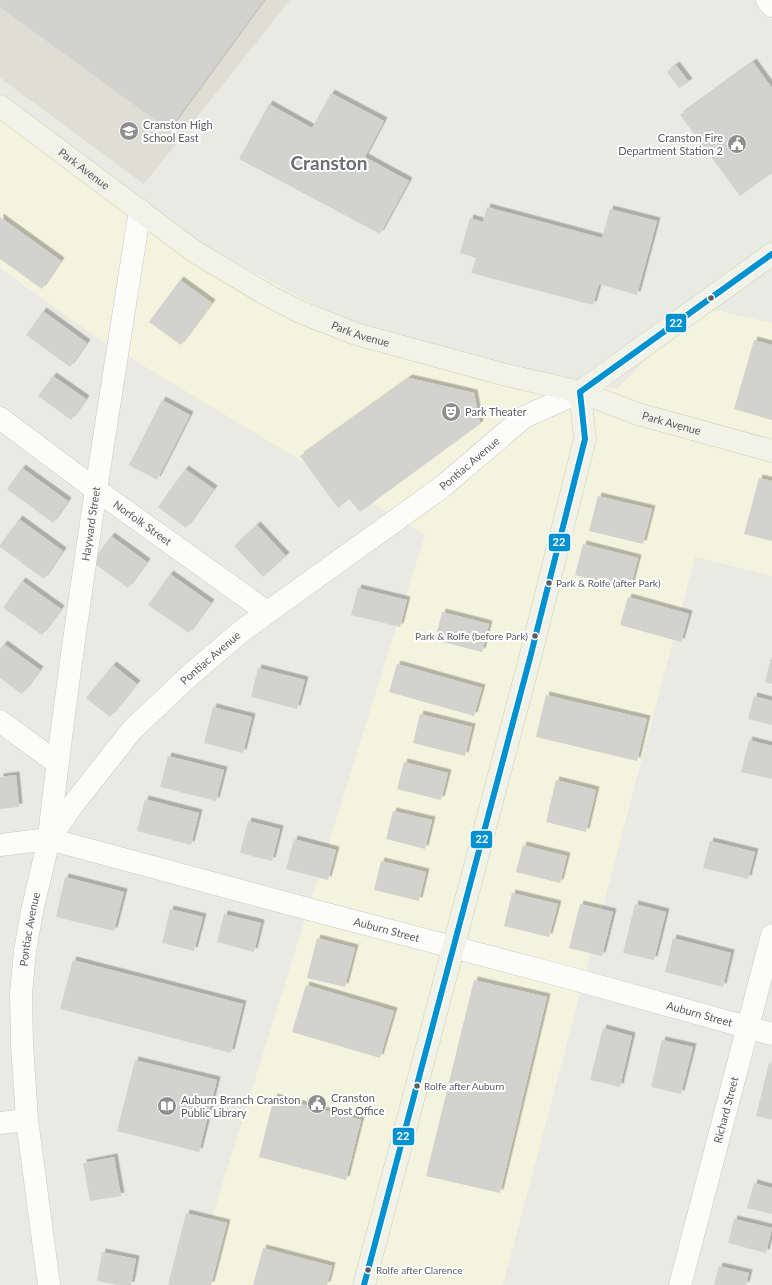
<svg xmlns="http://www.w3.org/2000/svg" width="772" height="1285" viewBox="0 0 772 1285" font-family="Lato,sans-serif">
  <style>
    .commercial { fill: #f4f4de }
    .education { fill: #deded4 }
    .building { fill: #d2d2cf; filter: url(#shadow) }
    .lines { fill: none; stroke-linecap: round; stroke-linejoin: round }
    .minor-casing { stroke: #c8c8c7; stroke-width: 23 }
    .major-casing { stroke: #d2d0b4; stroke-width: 23 }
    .minor { stroke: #fcfcfb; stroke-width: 22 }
    .major { stroke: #f1f2e8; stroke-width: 22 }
    .bus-1-casing { stroke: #fff; stroke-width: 9 }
    .bus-1 { stroke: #0092d0; stroke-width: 6 }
    .bus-dot { fill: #5b5c63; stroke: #fff; stroke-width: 1.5 }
    .labels { text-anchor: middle; stroke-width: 4; stroke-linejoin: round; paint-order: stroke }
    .bus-label { font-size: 10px; fill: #5b5c63; stroke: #fff; text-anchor: start }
    .poi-label { font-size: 11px; fill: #5b5c63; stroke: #fff; text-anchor: start }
    .street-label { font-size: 11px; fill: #5b5c63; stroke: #fff }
    .town-label { font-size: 19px; font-weight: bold; fill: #6c6e75; stroke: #fff }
    .line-badge { stroke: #fff; stroke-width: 1.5 }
    .badge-label { font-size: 11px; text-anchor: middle; font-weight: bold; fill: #fff }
  </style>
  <defs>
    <filter id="shadow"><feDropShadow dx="3.5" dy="-3.5" stdDeviation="0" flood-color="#0004"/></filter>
  </defs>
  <rect width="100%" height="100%" fill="#eaeae5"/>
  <path class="commercial" d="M0 106 144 213 406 355 617 389 699 306 772 323V576L695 557 503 1285H191L425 535 96 337 0 268Z"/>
  <path class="education" d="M0 0H290L144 184 0 78Z"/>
  <path class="building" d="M0 0H264L169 130 0 7Z
    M753 62 772 88V173L740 196 680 115Z
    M676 65 689 82 679 88 667 72Z
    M331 93 384 121 365 157 409 181 380 234 239 159 269 104 312 128Z
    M487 207 602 238 610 209 657 221 637 295 599 284 593 305 471 273 476 258 460 253 470 218 483 222Z
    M0 217 61 261 42 289 0 259Z
    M180 280 212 303 181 345 149 322Z
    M43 311 87 343 70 367 26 335Z
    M754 340 772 345V420L734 409Z
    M53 376 86 399 71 420 38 396Z
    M409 378 474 393 480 424 360 512 349 499 338 508 300 456Z
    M162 400 190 415 157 480 129 465Z
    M22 468 68 501 53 523 7 489Z
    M185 469 214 489 186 528 158 507Z
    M759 478 772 481V541L744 534Z
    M598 496 652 509 643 544 589 531Z
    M19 519 63 551 44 579 0 547V545Z
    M257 525 286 556 263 577 234 546Z
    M111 536 147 562 128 588 92 562Z
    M583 544 638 558 630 589 575 575Z
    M170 574 211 603 189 633 148 605Z
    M22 581 61 609 42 635 3 608Z
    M358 588 407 600 400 627 351 615Z
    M628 597 689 614 681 642 620 625Z
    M442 612 489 624 482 652 435 640Z
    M4 644 40 670 22 694 0 678V649Z
    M771 657H772V684L765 682Z
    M397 664 482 688 474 716 389 692Z
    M113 665 137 684 110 717 86 698Z
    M258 668 305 680 297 709 251 697Z
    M546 695 647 719 637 761 536 737Z
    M754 696 772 701V725L748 719Z
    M213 707 252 717 243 753 204 743Z
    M420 714 472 727 465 756 413 743Z
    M749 740 772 746V779L741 772Z
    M168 756 224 770 216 801 160 787Z
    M404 762 448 773 441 800 397 789Z
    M16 775 19 807 0 809V777Z
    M556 780 596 790 586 832 546 822Z
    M145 799 199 813 191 845 137 831Z
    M393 811 432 820 425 849 386 839Z
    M248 821 280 829 272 861 240 853Z
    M294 839 336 850 328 880 286 869Z
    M710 841 755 852 748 879 703 868Z
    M523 845 567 856 560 883 516 872Z
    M381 861 426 872 419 901 374 890Z
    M65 877 124 892 114 931 56 917Z
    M512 893 558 904 549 937 504 926Z
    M580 904 613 912 602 956 569 948Z
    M635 904 666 912 654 960 623 953Z
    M170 909 203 917 194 951 162 943Z
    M224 914 261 923 254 952 217 942Z
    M317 938 355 948 345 987 307 978Z
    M673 938 731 953 723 987 665 972Z
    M73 960 243 1004 231 1053 60 1009Z
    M474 980 547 997 500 1193 426 1176Z
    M306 985 394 1011 380 1058 292 1032Z
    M603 1028 632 1036 620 1087 590 1080Z
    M662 1040 693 1047 681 1094 651 1087Z
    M135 1060 217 1080 199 1152 117 1131Z
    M769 1063 772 1064V1120L756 1116Z
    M274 1097 361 1120 346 1180 259 1157Z
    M114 1157 121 1196 90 1201 83 1163Z
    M754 1183 772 1188V1214L747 1208Z
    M186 1213 227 1223 211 1285H168Z
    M734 1219 772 1228 766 1253 728 1243Z
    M263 1248 332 1266 327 1285H253Z
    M102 1252 136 1259 131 1285H118L97 1281Z
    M719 1266 749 1273 746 1285H714Z"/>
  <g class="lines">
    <g class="minor-casing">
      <g id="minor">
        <path d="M767 0 772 6"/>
        <path id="s1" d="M0 418 95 489 267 612"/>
        <path d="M0 721 57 763"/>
        <path id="s2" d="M49 836C73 626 107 418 140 210"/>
        <path id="s3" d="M0 845 49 839 312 910 566 977 772 1034"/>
        <path d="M0 1123 27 1120"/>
        <path id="s4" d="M49 1285 27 1120 22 1044 21 994 25 951 32 911 49 839 75 802 132 730 190 675 243 630 442 487 524 417 580 392"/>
        <path id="s5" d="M680 1285 772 935"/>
      </g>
    </g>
    <g class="major-casing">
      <g id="major">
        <path id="s6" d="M0 106 195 252 269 296 300 312 356 334 506 375 580 392 638 414 772 451"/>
        <path d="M364 1285 530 658 585 439 580 392 772 254"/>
      </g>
    </g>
    <use href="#minor" class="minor"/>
    <use href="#major" class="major"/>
    <g class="bus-1-casing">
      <path id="bus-1" d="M580 392 772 254
        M364 1285 530 658 585 439 580 392"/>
    </g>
    <use href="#bus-1" class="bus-1"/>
  </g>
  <defs>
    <g id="school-disc" transform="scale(1)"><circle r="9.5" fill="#8d8e90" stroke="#fff"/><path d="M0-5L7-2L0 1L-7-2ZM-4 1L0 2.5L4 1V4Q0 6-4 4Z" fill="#fff"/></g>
    <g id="civic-disc" transform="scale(1)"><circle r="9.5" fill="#8d8e90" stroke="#fff"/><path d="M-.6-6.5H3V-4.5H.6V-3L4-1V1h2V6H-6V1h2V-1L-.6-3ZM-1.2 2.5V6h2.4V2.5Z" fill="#fff"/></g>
    <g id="theatre-disc" transform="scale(1)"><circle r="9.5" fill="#8d8e90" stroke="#fff"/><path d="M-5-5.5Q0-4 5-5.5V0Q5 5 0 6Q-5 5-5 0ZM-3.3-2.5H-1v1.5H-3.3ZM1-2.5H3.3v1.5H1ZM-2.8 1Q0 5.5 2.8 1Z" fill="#fff"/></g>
    <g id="library-disc" transform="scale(1)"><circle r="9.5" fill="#8d8e90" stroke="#fff"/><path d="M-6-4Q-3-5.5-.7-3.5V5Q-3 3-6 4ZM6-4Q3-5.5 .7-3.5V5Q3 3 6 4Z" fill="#fff"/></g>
  </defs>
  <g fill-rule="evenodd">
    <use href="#school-disc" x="129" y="131"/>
    <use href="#civic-disc" x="737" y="144"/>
    <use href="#theatre-disc" x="451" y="412"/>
    <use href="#civic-disc" x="317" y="1104"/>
    <use href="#library-disc" x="167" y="1106"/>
  </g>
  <g class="bus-dot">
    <circle cx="711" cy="298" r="3.5"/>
    <circle cx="549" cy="583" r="3.5"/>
    <circle cx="535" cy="636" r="3.5"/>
    <circle cx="417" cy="1086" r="3.5"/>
    <circle cx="368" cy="1270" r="3.5"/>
  </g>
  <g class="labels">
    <g class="bus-label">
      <text x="556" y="587">Park &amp; Rolfe (after Park)</text>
      <text x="528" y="640" text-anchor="end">Park &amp; Rolfe (before Park)</text>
      <text x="424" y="1090">Rolfe after Auburn</text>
      <text x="376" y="1274">Rolfe after Clarence</text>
    </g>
    <g class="poi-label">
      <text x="143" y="129">Cranston High<tspan x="143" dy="13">School East</tspan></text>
      <text x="723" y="142" text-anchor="end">Cranston Fire<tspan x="723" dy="13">Department Station 2</tspan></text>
      <text x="465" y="416">Park Theater</text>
      <text x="331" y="1102">Cranston<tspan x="331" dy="13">Post Office</tspan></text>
      <text x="181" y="1104">Auburn Branch Cranston<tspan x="181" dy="13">Public Library</tspan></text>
    </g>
    <g class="street-label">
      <text dy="4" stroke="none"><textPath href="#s6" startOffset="105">Park Avenue</textPath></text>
      <text dy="4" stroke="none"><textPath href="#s6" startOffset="429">Park Avenue</textPath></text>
      <text dy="4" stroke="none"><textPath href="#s6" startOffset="753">Park Avenue</textPath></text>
      <text dy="4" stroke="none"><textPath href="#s4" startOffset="1018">Pontiac Avenue</textPath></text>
      <text dy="4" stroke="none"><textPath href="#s1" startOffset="177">Norfolk Street</textPath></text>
      <text dy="4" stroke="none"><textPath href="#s2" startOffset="315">Hayward Street</textPath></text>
      <text dy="4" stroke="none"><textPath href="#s4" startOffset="694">Pontiac Avenue</textPath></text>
      <text dy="4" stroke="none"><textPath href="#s4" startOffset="358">Pontiac Avenue</textPath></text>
      <text dy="4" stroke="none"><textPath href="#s3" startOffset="399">Auburn Street</textPath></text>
      <text dy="4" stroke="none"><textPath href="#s3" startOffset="723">Auburn Street</textPath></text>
      <text dy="4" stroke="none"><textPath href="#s5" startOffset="181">Richard Street</textPath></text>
    </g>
    <g class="town-label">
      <text x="329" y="170">Cranston</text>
    </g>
  </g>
  <g class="line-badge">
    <rect x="665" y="313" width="22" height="20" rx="4" fill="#0092d0"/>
    <rect x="548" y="533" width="23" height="19" rx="4" fill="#0092d0"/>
    <rect x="470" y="830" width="23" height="19" rx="4" fill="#0092d0"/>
    <rect x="392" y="1127" width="23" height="19" rx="4" fill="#0092d0"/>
  </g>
  <g class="badge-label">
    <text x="676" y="327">22</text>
    <text x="559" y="546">22</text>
    <text x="482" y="843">22</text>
    <text x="403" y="1140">22</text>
  </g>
</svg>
